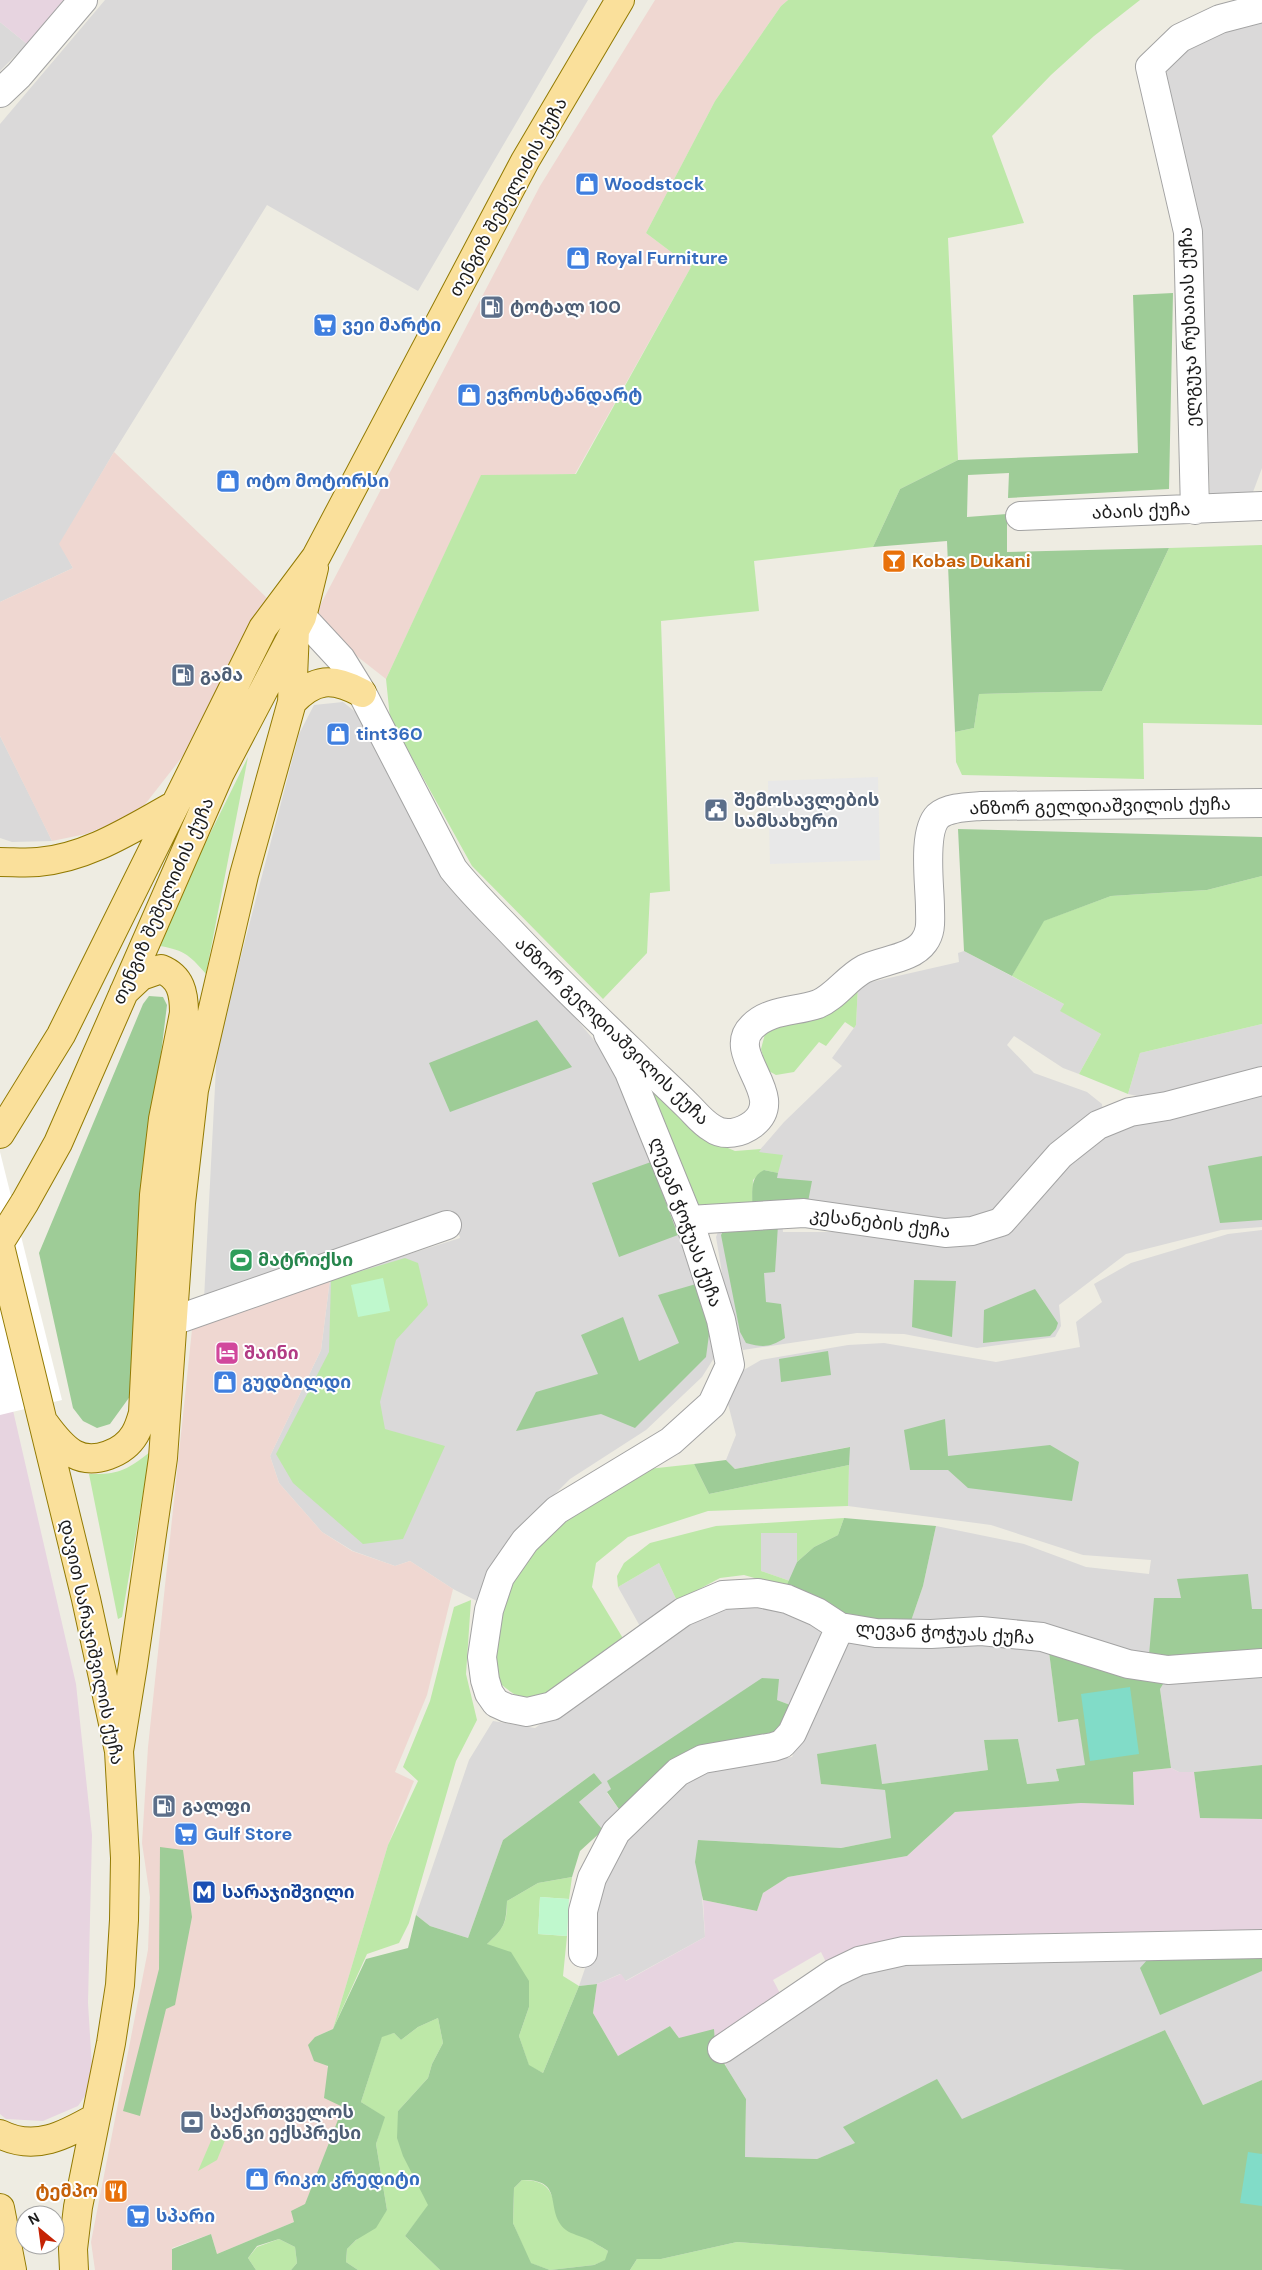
<svg xmlns="http://www.w3.org/2000/svg" width="1262" height="2270" viewBox="0 0 1262 2270" font-family="'DM Sans','Noto Sans Georgian',sans-serif">
  <style>
    .residential { fill: #dad9d9 }
    .commercial { fill: #efd7d1 }
    .industrial { fill: #e7d4e0 }
    .grass { fill: #bde8a8 }
    .forest { fill: #9ecc97; fill-rule: evenodd }
    .park { fill: #bff8cd }
    .pitch { fill: #81dcc8 }
    .parking { fill: #e8e8e8 }
    .pier { fill: #fff }
    .lines { fill: none; stroke-linecap: round; stroke-linejoin: round }
    .minor-casing { stroke: #a3a3a3; stroke-width: 30 }
    .tertiary-casing { stroke: #a3a3a3; stroke-width: 30 }
    .primary-casing { stroke: #927a03; stroke-width: 30 }
    .minor { stroke: #fff; stroke-width: 28 }
    .tertiary { stroke: #fff; stroke-width: 28 }
    .primary { stroke: #fae09b; stroke-width: 28 }
    .labels { text-anchor: middle; stroke-width: 4; stroke-linejoin: round; paint-order: stroke }
    .shop-label { font-size: 18px; font-weight: bold; fill: #366cbe; stroke: #fff; text-anchor: start }
    .street-label { font-size: 18px; fill: #1c1c1c; stroke: #fff }
    .service-label { font-size: 18px; font-weight: bold; fill: #4e5e75; stroke: #fff; text-anchor: start }
    .food-label { font-size: 18px; font-weight: bold; fill: #c56008; stroke: #fff; text-anchor: start }
    .leisure-label { font-size: 18px; font-weight: bold; fill: #27864d; stroke: #fff; text-anchor: start }
    .hotel-label { font-size: 18px; font-weight: bold; fill: #b23c85; stroke: #fff; text-anchor: start }
    .transit-label { font-size: 18px; font-weight: bold; fill: #164399; stroke: #fff; text-anchor: start }
  </style>
  <rect width="100%" height="100%" fill="#eeece2"/>
  <path class="residential" d="M105 0H588L418 291 267 205 114 452 60 544 73 568 0 602V124Z
    M1262 19V468L1253 492 1210 494 1204 344 1161 79 1173 48Z
    M0 22 27 44 0 71Z
    M343 702 358 714 452 891 563 1003 623 1075 701 1281 719 1350 702 1377 646 1430 570 1479 520 1529 500 1553 481 1603 453 1589 410 1561 395 1566 353 1551 322 1532 279 1483 270 1456 321 1350 330 1279 460 1238 453 1212 204 1299 217 1048 299 734 314 705Z
    M0 736 38 812 52 841 12 842 0 838Z
    M964 951 1064 1004 1061 1011 1101 1034 1079 1074 1063 1068 1014 1036 1007 1045 1034 1073 1087 1092 1102 1104 1103 1115 1036 1178 974 1224 807 1207 777 1178 758 1152 784 1122 842 1066 832 1058 856 1025 858 985 959 962 958 953Z
    M1262 1024V1076L1164 1102 1128 1094 1140 1053Z
    M1262 1091V1227L1221 1230 1126 1254 1059 1305 1061 1326 1055 1337 977 1348 904 1334 857 1333 743 1350 724 1285 716 1237 721 1224 782 1220 783 1232H837L838 1220 968 1238 1072 1150 1125 1124Z
    M1262 1230V1656L1151 1660 911 1621 923 1586 936 1526 1024 1544 1086 1567 1149 1574 1151 1560 1083 1555 991 1525 848 1506 849 1447 735 1469 726 1460 736 1435 727 1400 742 1371 761 1360 848 1345 884 1343 996 1362 1080 1347 1076 1322 1102 1302 1094 1284 1131 1263 1228 1234Z
    M761 1533H797V1562L790 1581 761 1571Z
    M659 1563 677 1601 641 1628 618 1587Z
    M763 1603 819 1626 824 1648 798 1708 777 1700 611 1789 607 1793 621 1812 603 1830 579 1802 601 1784 594 1773 503 1840 468 1938 430 1926 416 1915 469 1760 493 1721 535 1728 714 1606Z
    M844 1639 1048 1644 1058 1721 1078 1719 1086 1765 1056 1769 1059 1781 1027 1784 1018 1739 984 1740 988 1770 882 1784H821L885 1790 892 1838 841 1848 698 1840 705 1937 625 1981 620 1974 597 1984 579 1986 593 1945 591 1913 604 1877 628 1832 686 1778 708 1769 792 1757Z
    M1262 1669V1765L1194 1772H1179L1171 1768 1160 1689 1168 1676Z
    M1262 1954V2080L1203 2105 1165 2030 962 2120 844 2127 856 2143 817 2159 745 2157 746 2099 725 2065 817 1999 855 1976 895 1961 1029 1963Z"/>
  <path class="commercial" d="M655 0H788L781 6 715 101 646 233 691 267 575 474 481 476 386 679 312 621 540 186Z
    M114 452 267 598 186 752 139 812 86 834 52 841 0 736V602L73 568 59 544Z
    M330 1279 321 1350 270 1456 279 1483 322 1532 352 1551 395 1566 410 1561 453 1589 427 1695 395 1772 414 1781 388 1845 333 2029 315 2037 344 2107 305 2205 294 2222 217 2254 211 2234 172 2248V2270H95L91 2242 148 1950 150 1897 142 1843 148 1747 193 1320Z"/>
  <path class="industrial" d="M0 0H64L27 44 0 22Z
    M0 1354 76 1684 92 1835 88 2003 93 2084 78 2106 43 2121 6 2119 0 2114Z
    M1171 1768 1179 1772H1194L1200 1818 1262 1819V1935L828 1966 821 1952 773 1980 782 1997 715 2043 679 2038 670 2026 618 2056 593 2013 597 1984 621 1974 626 1981 705 1937 703 1900 757 1911 763 1893 788 1877 907 1856 955 1812 1081 1803 1134 1805 1133 1772Z"/>
  <path class="grass" d="M788 0H1140L1094 36 1051 75 992 136 1024 223 948 238 958 460 900 489 873 547 754 561 759 611 661 621 670 891 650 893 647 953 603 999 472 866 390 718 386 679 481 475 576 474 691 267 646 233 715 101 781 6Z
    M1262 545V725L1143 723 1144 779 962 775 956 762 955 732 974 728 979 694 1102 691 1169 548Z
    M248 757 206 974C188 953 183 950 155 945Z
    M1262 876V1024L1140 1053 1128 1094 1079 1074 1101 1034 1060 1011 1064 1004 1012 976 1043 921 1111 896 1207 890Z
    M858 985 856 1025 854 1028 845 1022 826 1046 819 1042 794 1072 776 1075 767 1070 761 1049 766 1030Z
    M633 1065 716 1143 735 1151 761 1149 759 1152 783 1155 778 1173 764 1170 753 1180 752 1207 701 1212Z
    M405 1258 418 1263 428 1305 396 1340 380 1402 385 1429 445 1446 403 1539 363 1544 293 1483 276 1454 329 1352 331 1280Z
    M150 1452 122 1617 118 1619 89 1474C118 1475 127 1470 150 1452Z
    M694 1464 709 1494 849 1465 848 1506 708 1511 628 1537 596 1563 592 1587 624 1640C603 1655 560 1694 537 1698 518 1702 502 1686 491 1674L492 1658 508 1586 535 1547 573 1511 639 1470Z
    M844 1518 838 1535 814 1547 797 1562V1533H761V1571L790 1581 786 1587 744 1575 720 1578 677 1601 659 1563 618 1587 617 1576 624 1563 650 1543 716 1526Z
    M471 1600 466 1674 477 1720 456 1761 409 1923 399 1943 367 1954 333 2029 388 1845 418 1781 403 1767 430 1701 454 1607Z
    M572 1877 569 1899 540 1897 538 1934 567 1936 563 1976 579 1986 543 2073 529 2066 519 2036 529 2007 487 1944C503 1929 507 1924 507 1901L538 1883Z
    M438 2018 443 2043 432 2064 428 2078 398 2111 418 2182 429 2205 405 2236 440 2270H358L346 2262 347 2249 387 2210 376 2144 384 2117 361 2102 382 2036 394 2033 401 2040 418 2027Z
    M216 2129 228 2133 217 2160 198 2171Z
    M522 2180C554 2180 551 2196 560 2222L608 2251 606 2260 594 2265 550 2270 530 2263 513 2223 514 2188Z
    M279 2239 295 2247 297 2263 291 2270H256L248 2258 257 2247Z
    M737 2242 1125 2270H630L637 2259H661Z"/>
  <path class="forest" d="M1173 293 1169 489 1008 498 1009 473 968 475 967 517 1007 514V552L1169 548 1102 691 979 694 974 728 955 732 947 541 873 547 900 489 958 460 1138 453 1133 295Z
    M958 829 1262 837V876L1207 890 1111 896 1044 921 1012 976 964 951Z
    M149 996 163 997 167 1005 143 1200 131 1395 110 1424 97 1428 83 1421 73 1408 39 1253 143 1004Z
    M537 1020 572 1067 450 1112 429 1063Z
    M1262 1156V1220L1220 1223 1208 1166Z
    M651 1162 678 1235 619 1257 592 1183Z
    M764 1170 778 1173 777 1178 812 1181 807 1207H752C753 1192 749 1177 764 1170Z
    M778 1225 775 1272 764 1273 766 1302 781 1304 785 1338C770 1347 764 1348 746 1343L740 1332 721 1235 726 1226Z
    M914 1280 956 1281 952 1337 912 1327Z
    M696 1284 710 1327 706 1357 635 1428 601 1414 516 1431 536 1392 598 1374 581 1335 623 1317 639 1361 679 1343 658 1295Z
    M1035 1289 1058 1323 1056 1329 1050 1336 983 1343 984 1310Z
    M828 1351 831 1375 781 1382 779 1359Z
    M945 1419 948 1456 1050 1445 1079 1462 1072 1501 968 1488 948 1470H910L904 1430Z
    M850 1447 849 1465 709 1494 694 1464 726 1460 735 1469Z
    M844 1518 936 1526 923 1586 911 1621 866 1622 835 1612 786 1587 797 1562 814 1547 838 1535Z
    M1248 1574 1252 1609H1262V1653L1185 1659 1149 1655 1154 1598H1181L1177 1579Z
    M1048 1644 1168 1676 1160 1689 1171 1768 1133 1772 1134 1805 1081 1803 955 1812 907 1856 788 1877 763 1893 757 1911 703 1900 695 1862 698 1840 841 1848 891 1838 885 1790 821 1784 817 1754 876 1744 882 1784 988 1770 984 1740 1018 1739 1027 1784 1059 1781 1056 1769 1085 1765 1078 1719 1058 1722Z
    M762 1678 779 1679 777 1700 798 1708 791 1723 621 1812 607 1792 611 1789 607 1781Z
    M1262 1765V1819L1200 1818 1194 1772Z
    M594 1773 602 1783 579 1802 603 1830 580 1851 572 1877 538 1883 507 1901C506 1925 504 1928 487 1944L511 1952 529 1981V2007L519 2036 529 2065 543 2073 579 1986 597 1984 593 2013 618 2056 670 2026 679 2038 714 2029 715 2043 725 2065 746 2099 745 2157 817 2159 855 2143 843 2127 937 2079 962 2119 1165 2030 1203 2105 1262 2080V2270H1125L737 2242 661 2259H637L630 2270H440L405 2236 428 2205 403 2156 397 2138 398 2111 428 2078 432 2064 443 2043 438 2018 418 2027 401 2040 394 2033 382 2037 361 2102 385 2117 376 2144 387 2210 376 2228 356 2240 347 2249 346 2262 358 2270H291L297 2263 295 2247 279 2239 257 2246 248 2258 256 2270H172V2249L211 2234 217 2254 294 2222 291 2211 305 2204 343 2107 324 2098 328 2066 314 2061 308 2045 315 2037 333 2029 366 1959 408 1948 416 1915 430 1926 468 1938 503 1840ZM522 2180C567 2179 543 2211 566 2230 571 2234 581 2236 587 2239 594 2242 601 2247 608 2251L605 2260 594 2265 550 2270 531 2263 513 2223 514 2188Z
    M160 1847 183 1850 192 1917 175 2005 166 2009 140 2116 123 2111 159 1969Z
    M1262 1956V1971L1160 2015 1140 1968 1148 1959Z"/>
  <path class="park" d="M383 1278 390 1311 358 1317 351 1285Z
    M540 1897 569 1899 567 1936 538 1934Z"/>
  <path class="pitch" d="M1130 1687 1139 1754 1090 1761 1081 1694Z
    M1248 2152 1262 2154V2206L1240 2203Z"/>
  <path class="parking" d="M878 777 880 860 770 864 768 781Z"/>
  <path class="pier" d="M0 1152 62 1400 0 1415Z"/>
  <g class="lines">
    <g class="minor-casing">
      <path id="minor" d="M0 93 19 75 83 0
        M1195 510 1188 232 1150 67 1180 38 1220 19 1262 8
        M1020 516 1262 506
        M608 1034 629 1072 689 1220 721 1320 730 1365 712 1404 671 1441 557 1510 525 1541 500 1577 489 1610 482 1657 485 1680 489 1693 496 1703 507 1708 527 1712 552 1706 683 1612 723 1595 758 1593 787 1599 817 1612 840 1627 876 1633 931 1634 981 1631 1042 1637 1128 1664 1168 1670 1262 1663
        M689 1220 804 1213 945 1233 972 1231 1001 1222 1060 1155 1098 1125 1130 1112 1167 1106 1262 1081
        M173 1321 447 1225
        M583 1953V1911L592 1878 616 1832 678 1772 703 1759 773 1747 782 1744 792 1733 840 1627
        M722 2049 834 1973 859 1961 904 1951 1262 1944"/>
    </g>
    <g class="tertiary-casing">
      <path id="tertiary" d="M302 617 341 659 362 693 453 869C472 893 493 913 514 935 553 976 593 1015 634 1054 652 1072 671 1089 689 1107 696 1114 703 1123 712 1128 724 1137 741 1133 753 1124 789 1096 724 1054 752 1027 770 1009 795 1012 818 1004 835 997 847 978 864 969 882 960 912 959 924 942 932 931 930 920 930 908 930 886 922 832 938 816 949 807 968 807 981 806L1262 803"/>
    </g>
    <g class="primary-casing">
      <path id="primary" d="M292 702C315 678 332 677 362 693
        M0 862C13 862 26 863 38 862 88 858 133 828 175 805
        M0 1134 61 1035 263 628 316 557 525 161 620 0
        M0 1242 25 1202 58 1143 220 773 302 617 314 568
        M0 1246 86 1599 119 1751 125 1858 124 1920 120 1985 111 2043 78 2207 73 2249 74 2270
        M45 1424C53 1435 62 1447 74 1454 94 1465 124 1453 135 1434 139 1427 141 1420 143 1413L154 1195 163 1119 184 1013C184 993 181 977 161 969L141 976 124 992
        M119 1751 133 1665 163 1458 181 1203 194 1090 244 875 292 702 295 630
        M0 2134C35 2152 65 2135 95 2118
        M0 2208 12 2270"/>
    </g>
    <use href="#minor" class="minor"/>
    <use href="#tertiary" class="tertiary"/>
    <use href="#primary" class="primary"/>
  </g>
  <defs>
    <g id="shop-square" transform="scale(1.25)"><rect x="-9" y="-9" width="18" height="18" rx="4" fill="#3f7fe0" stroke="#fff"/><path d="M-5-2.5h2.3a2.7 3.5 0 0 1 5.4 0H5L5.5 6h-11ZM-1.5-2.5h3a1.5 2.3 0 0 0-3 0Z" fill="#fff"/></g>
    <g id="fuel-square" transform="scale(1.25)"><rect x="-9" y="-9" width="18" height="18" rx="4" fill="#5c6f8a" stroke="#fff"/><path d="M-5.5-6h7V0h2V4h1.3V-2.5L3-4.5l.8-.8L6-3V5H2.5V1h-1V6h-7ZM-4.2-4.7v3.2H.2V-4.7Z" fill="#fff"/></g>
    <g id="supermarket-square" transform="scale(1.25)"><rect x="-9" y="-9" width="18" height="18" rx="4" fill="#3f7fe0" stroke="#fff"/><path d="M-6-5.5h2.5l.6 2H6L4.5 2H-2.5L-4.4-4H-6ZM-1.5 3.2a1.3 1.3 0 1 0 .1 0ZM3 3.2a1.3 1.3 0 1 0 .1 0Z" fill="#fff"/></g>
    <g id="bar-square" transform="scale(1.25)"><rect x="-9" y="-9" width="18" height="18" rx="4" fill="#e8710a" stroke="#fff"/><path d="M-6-5H6L.8 .8V4.5H3.5V6h-7V4.5H-.8V.8Z" fill="#fff"/></g>
    <g id="civic-square" transform="scale(1.25)"><rect x="-9" y="-9" width="18" height="18" rx="4" fill="#5c6f8a" stroke="#fff"/><path d="M-.6-6.5H3V-4.5H.6V-3L4-1V1h2V6H-6V1h2V-1L-.6-3ZM-1.2 2.5V6h2.4V2.5Z" fill="#fff"/></g>
    <g id="stadium-square" transform="scale(1.25)"><rect x="-9" y="-9" width="18" height="18" rx="4" fill="#2e9e5b" stroke="#fff"/><path d="M0-5a6.5 5 0 1 0 0 10a6.5 5 0 1 0 0-10ZM-3.5-1.8h7v3.6h-7Z" fill="#fff"/></g>
    <g id="hotel-square" transform="scale(1.25)"><rect x="-9" y="-9" width="18" height="18" rx="4" fill="#d1479c" stroke="#fff"/><path d="M-6-4.5h1.5V1H6V5H4.5V3h-9V5H-6ZM-4 0a1.8 1.8 0 1 1 3.6 0ZM.5 0V-2.5h3Q6-2.5 6 0Z" fill="#fff"/></g>
    <g id="metro-square" transform="scale(1.25)"><rect x="-9" y="-9" width="18" height="18" rx="4" fill="#1a4fb4" stroke="#fff"/><path d="M-5.5 5V-5H-3L0 0L3-5H5.5V5H3V-.5L0 4L-3-.5V5Z" fill="#fff"/></g>
    <g id="bank-square" transform="scale(1.25)"><rect x="-9" y="-9" width="18" height="18" rx="4" fill="#5c6f8a" stroke="#fff"/><path d="M-6-4H6V4H-6ZM0-2.3a2.3 2.3 0 1 0 0 4.6a2.3 2.3 0 1 0 0-4.6Z" fill="#fff"/></g>
    <g id="restaurant-square" transform="scale(1.25)"><rect x="-9" y="-9" width="18" height="18" rx="4" fill="#e8710a" stroke="#fff"/><path d="M-5-6h1v4h1v-4h1v4h1v-4h1v5L-1.5 .5V6h-2V.5L-5-1ZM5-6V6H3V1.5H1.5Q1.5-4 5-6Z" fill="#fff"/></g>
  </defs>
  <g fill-rule="evenodd">
    <use href="#shop-square" x="587" y="184"/>
    <use href="#shop-square" x="578" y="258"/>
    <use href="#fuel-square" x="492" y="307"/>
    <use href="#supermarket-square" x="325" y="325"/>
    <use href="#shop-square" x="469" y="395"/>
    <use href="#shop-square" x="228" y="481"/>
    <use href="#bar-square" x="894" y="561"/>
    <use href="#fuel-square" x="183" y="675"/>
    <use href="#shop-square" x="338" y="734"/>
    <use href="#civic-square" x="716" y="810"/>
    <use href="#stadium-square" x="241" y="1260"/>
    <use href="#hotel-square" x="227" y="1353"/>
    <use href="#shop-square" x="225" y="1382"/>
    <use href="#fuel-square" x="164" y="1806"/>
    <use href="#supermarket-square" x="186" y="1834"/>
    <use href="#metro-square" x="204" y="1892"/>
    <use href="#bank-square" x="192" y="2122"/>
    <use href="#shop-square" x="257" y="2179"/>
    <use href="#restaurant-square" x="116" y="2191"/>
    <use href="#supermarket-square" x="138" y="2216"/>
  </g>
  <g class="labels">
    <g class="shop-label">
      <text x="604" y="190">Woodstock</text>
      <text x="596" y="264">Royal Furniture</text>
      <text x="342" y="331">ვეი მარტი</text>
      <text x="486" y="401">ევროსტანდარტ</text>
      <text x="246" y="487">ოტო მოტორსი</text>
      <text x="356" y="740">tint360</text>
      <text x="242" y="1388">გუდბილდი</text>
      <text x="204" y="1840">Gulf Store</text>
      <text x="274" y="2185">რიკო კრედიტი</text>
      <text x="156" y="2222">სპარი</text>
    </g>
    <g class="street-label">
      <text transform="translate(508 197) rotate(-61)" y="6">თენგიზ შეშელიძის ქუჩა</text>
      <text transform="translate(1189 327) rotate(-92)" y="6">ელგუჯა რუხაიას ქუჩა</text>
      <text transform="translate(1141 511) rotate(-2)" y="6">აბაის ქუჩა</text>
      <text transform="translate(1100 806) rotate(-1)" y="6">ანზორ გელდიაშვილის ქუჩა</text>
      <text transform="translate(163 901) rotate(-66)" y="6">თენგიზ შეშელიძის ქუჩა</text>
      <text transform="translate(612 1031) rotate(44)" y="6">ანზორ გელდიაშვილის ქუჩა</text>
      <text transform="translate(686 1222) rotate(70)" y="6">ლევან ჭოჭუას ქუჩა</text>
      <text transform="translate(880 1223) rotate(7)" y="6">კესანების ქუჩა</text>
      <text transform="translate(945 1633) rotate(3)" y="6">ლევან ჭოჭუას ქუჩა</text>
      <text transform="translate(92 1642) rotate(78)" y="6">დავით სარაჯიშვილის ქუჩა</text>
    </g>
    <g class="service-label">
      <text x="510" y="313">ტოტალ 100</text>
      <text x="200" y="681">გამა</text>
      <text x="734" y="806">შემოსავლების<tspan x="734" dy="21">სამსახური</tspan></text>
      <text x="182" y="1812">გალფი</text>
      <text x="210" y="2118">საქართველოს<tspan x="210" dy="21">ბანკი ექსპრესი</tspan></text>
    </g>
    <g class="food-label">
      <text x="912" y="567">Kobas Dukani</text>
      <text x="98" y="2197" text-anchor="end">ტემპო</text>
    </g>
    <g class="leisure-label">
      <text x="258" y="1266">მატრიქსი</text>
    </g>
    <g class="hotel-label">
      <text x="244" y="1359">შაინი</text>
    </g>
    <g class="transit-label">
      <text x="222" y="1898">სარაჯიშვილი</text>
    </g>
  </g>
  <g transform="translate(40 2230) rotate(331)"><circle r="24" fill="#ffffff" stroke="#a4a4a4"/>
  <path d="M0-4L9 19L0 12L-9 19Z" fill="#c52304"/>
  <text y="-8" font-size="14" font-weight="bold" text-anchor="middle" fill="#1c1c1c">N</text>
  </g>
</svg>
